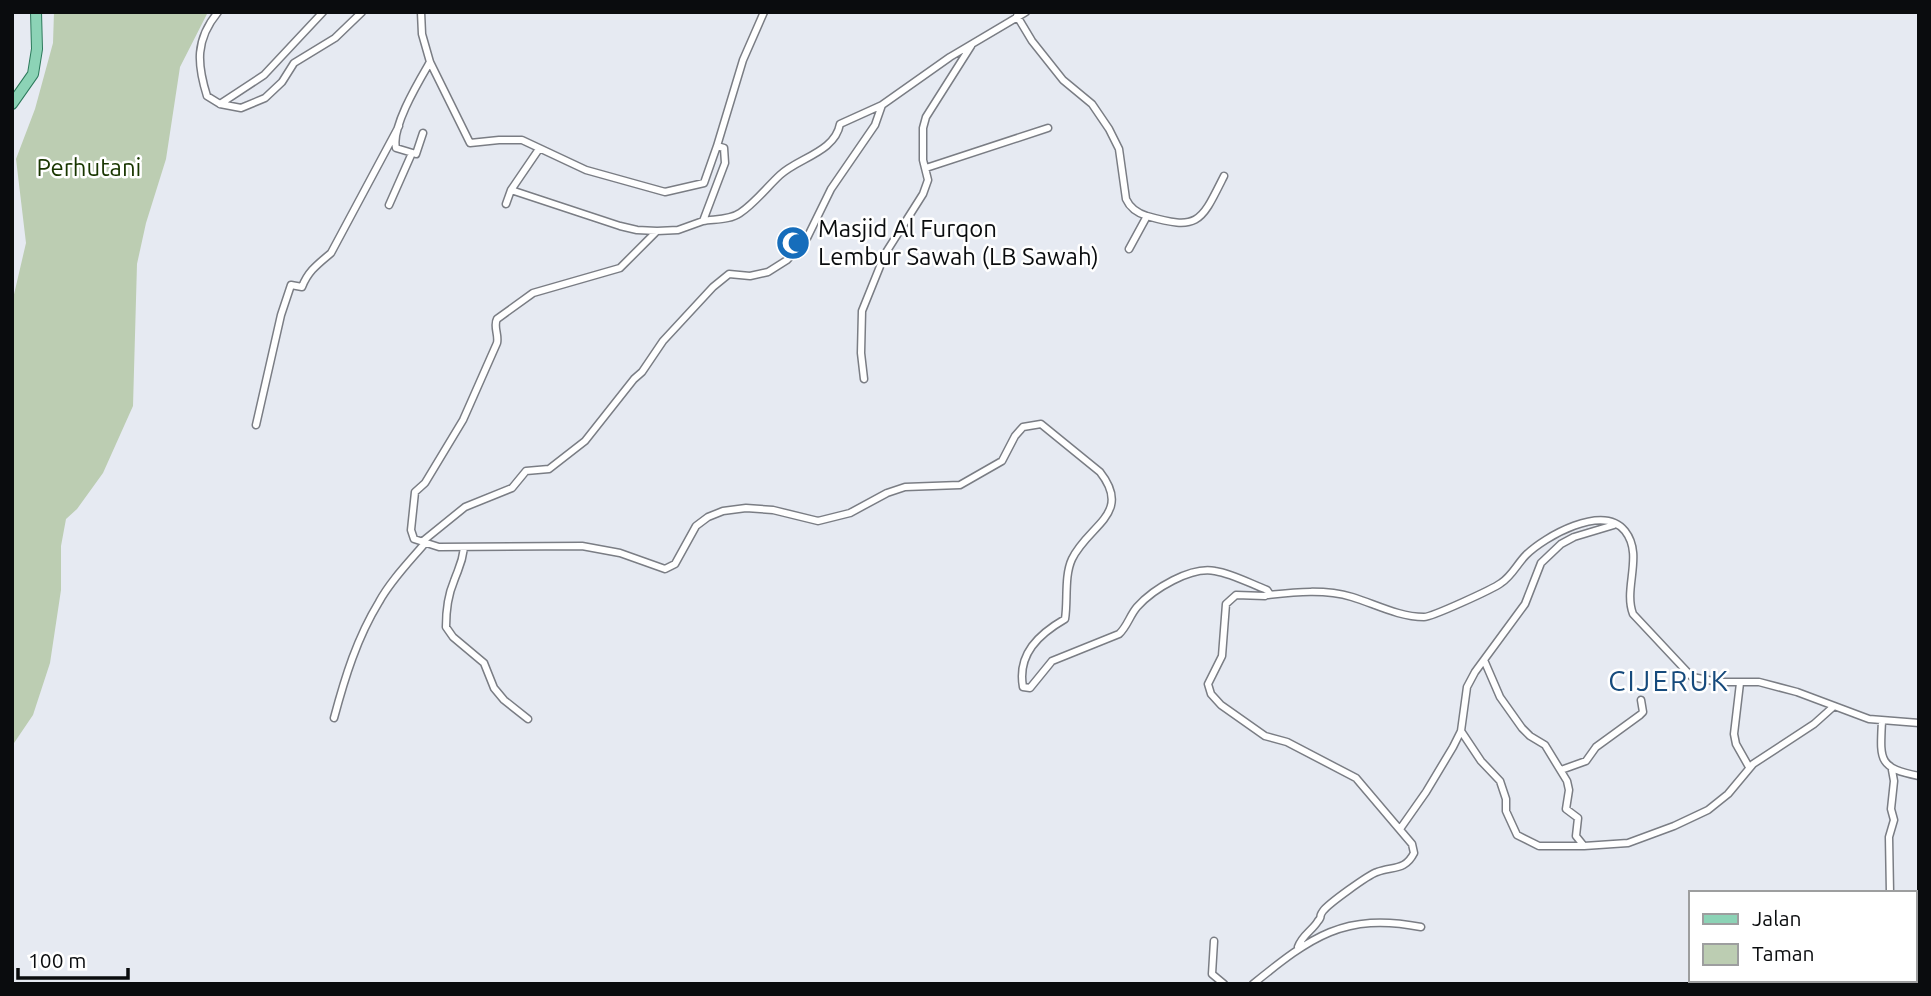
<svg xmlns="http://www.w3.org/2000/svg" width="1931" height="996" viewBox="0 0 1931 996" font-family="Ubuntu,sans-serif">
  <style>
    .green { fill: #bccdb2 }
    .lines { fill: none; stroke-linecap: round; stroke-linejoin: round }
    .street-casing { stroke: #7a7d84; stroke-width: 9 }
    .primary-casing { stroke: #2d7a5c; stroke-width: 12 }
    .street { stroke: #fff; stroke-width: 6 }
    .primary { stroke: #8cd3b6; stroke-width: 10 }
    .labels { text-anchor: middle; stroke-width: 5; stroke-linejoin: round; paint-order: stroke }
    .park-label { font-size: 24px; fill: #193600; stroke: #fff }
    .poi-label { font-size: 24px; fill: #0a0c0e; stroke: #fff; text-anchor: start }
    .quarter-label { font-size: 28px; letter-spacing: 2px; fill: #164a7c; stroke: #fff }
  </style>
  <rect width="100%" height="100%" fill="#e6eaf2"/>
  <path class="green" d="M54 12H208L180 67 166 159 146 223 137 264 133 406 103 473 77 509 66 519 61 546V590L50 663 33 715 12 746V303L26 243 16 159 35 109 53 43Z"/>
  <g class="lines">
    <g class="street-casing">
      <path id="street" d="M218 12C195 40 197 64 207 96L220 104 241 108 265 98 282 82 294 63 335 38 362 12
        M421 12 422 34 430 62 470 143 499 140H522L586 170 665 192 704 183 717 146 724 148 725 163 703 221 678 230 657 231 620 268 533 293 497 319C493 326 499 335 497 343L463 420 425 483 415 492 411 530 414 539 439 547 582 546 620 553 665 569 675 564 696 526 708 517 723 511 746 508 773 510 818 521 850 513 887 493 905 487 960 485 1002 461 1015 436 1023 427 1041 424 1100 472C1133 514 1088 525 1072 559 1064 576 1068 601 1065 619 1039 634 1017 654 1023 687L1030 688 1052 661 1119 634C1127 627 1130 615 1137 607 1153 589 1191 566 1215 571 1233 574 1251 584 1267 590L1269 593 1265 596 1236 595 1226 604 1222 656 1208 684 1211 694 1221 705 1265 736 1287 742 1356 778 1412 844 1414 853C1405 871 1393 866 1377 872 1368 875 1328 904 1323 911 1318 918 1323 915 1318 921 1312 931 1302 935 1298 947
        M1017 16 1032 41 1063 80 1092 104 1109 129 1119 149 1126 199C1130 208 1137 213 1147 216L1129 249
        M220 104 264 75 323 12
        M423 133 416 154 396 148C391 127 419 81 430 62
        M717 146 743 60 764 12
        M926 168 1048 128
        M511 190 620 226 637 230 657 231
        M506 204 511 190 539 149
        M389 205 412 153
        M1147 216C1199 231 1201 222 1224 176
        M703 221C715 219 730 220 740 213 755 203 767 187 780 175 798 158 835 152 840 124L882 105
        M864 379 861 353 862 311 885 254 923 194 928 180 923 160V128L926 117 971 46
        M256 425 281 315 291 285 302 287C308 271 318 264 331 253L399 126
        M423 541 465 507 512 488 526 471 549 469 585 441 634 379 642 372 663 341 713 287 729 274 750 276 768 272 787 260 807 238 831 189 875 125 882 105 950 57 1026 12
        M464 548C462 564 459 567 454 581 448 595 446 612 446 627L453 637 484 663 494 688 504 700 528 719
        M1268 595C1296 592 1325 589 1352 597 1375 604 1399 617 1424 617 1432 617 1493 589 1501 583 1512 576 1517 564 1526 555 1544 537 1603 503 1625 531 1644 555 1623 588 1633 614L1692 677 1719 682H1759L1797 692 1869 719 1919 723
        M1484 660 1500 697 1522 728 1530 736 1545 745 1567 781 1569 790 1566 809 1578 818 1576 836 1584 846 1628 843 1674 826 1708 810 1728 794 1753 764 1814 724 1833 707
        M1740 683 1734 734 1736 744 1749 767
        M334 718C345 677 357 638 379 602 391 580 410 561 426 542
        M1882 721C1880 760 1878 768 1919 776
        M1461 731 1481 761 1500 781 1506 799V811L1517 835 1539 846H1584
        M1561 770 1586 761 1596 747 1640 715 1643 712 1641 700
        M1400 829 1426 792 1453 747 1461 731 1467 687 1475 672 1525 604 1541 563 1561 544 1574 537 1614 525
        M1890 893 1889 837 1894 820 1891 809 1894 781 1892 770
        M1214 941 1212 974 1224 984
        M1915 966H1919
        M1253 984C1311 937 1344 912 1421 927
        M1778 984 1785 980"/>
    </g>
    <g class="primary-casing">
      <path id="primary" d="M12 104 33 74 37 49 36 12"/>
    </g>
    <use href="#street" class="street"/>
    <use href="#primary" class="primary"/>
  </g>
  <defs>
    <g id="mosque-disc" transform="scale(1.75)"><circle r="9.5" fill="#166dbb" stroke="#fff"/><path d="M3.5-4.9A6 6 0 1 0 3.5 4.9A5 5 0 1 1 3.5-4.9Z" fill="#fff"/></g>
  </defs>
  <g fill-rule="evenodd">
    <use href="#mosque-disc" x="793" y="243"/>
  </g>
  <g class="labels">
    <g class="park-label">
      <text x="89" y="176">Perhutani</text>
    </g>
    <g class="poi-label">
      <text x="818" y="237">Masjid Al Furqon<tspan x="818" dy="28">Lembur Sawah (LB Sawah)</tspan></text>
    </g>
    <g class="quarter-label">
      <text x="1669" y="691">CIJERUK</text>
    </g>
  </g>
  <rect width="1931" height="996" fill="none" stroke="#0a0c0e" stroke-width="28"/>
  <rect x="1689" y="891" width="228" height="91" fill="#ffffff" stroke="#9d9e9f" stroke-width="2"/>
  <rect x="1703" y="914" width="35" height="10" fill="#8cd3b6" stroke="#9d9e9f" stroke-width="2"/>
  <text x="1752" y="926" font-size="21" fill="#0a0c0e">Jalan</text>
  <rect x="1703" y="944" width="35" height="21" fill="#bccdb2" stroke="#9d9e9f" stroke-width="2"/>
  <text x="1752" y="961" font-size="21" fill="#0a0c0e">Taman</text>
  <path d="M18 968v10h110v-10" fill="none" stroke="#0a0c0e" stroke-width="3.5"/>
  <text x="28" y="968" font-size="21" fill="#0a0c0e" stroke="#ffffff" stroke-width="5" paint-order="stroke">100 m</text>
</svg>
